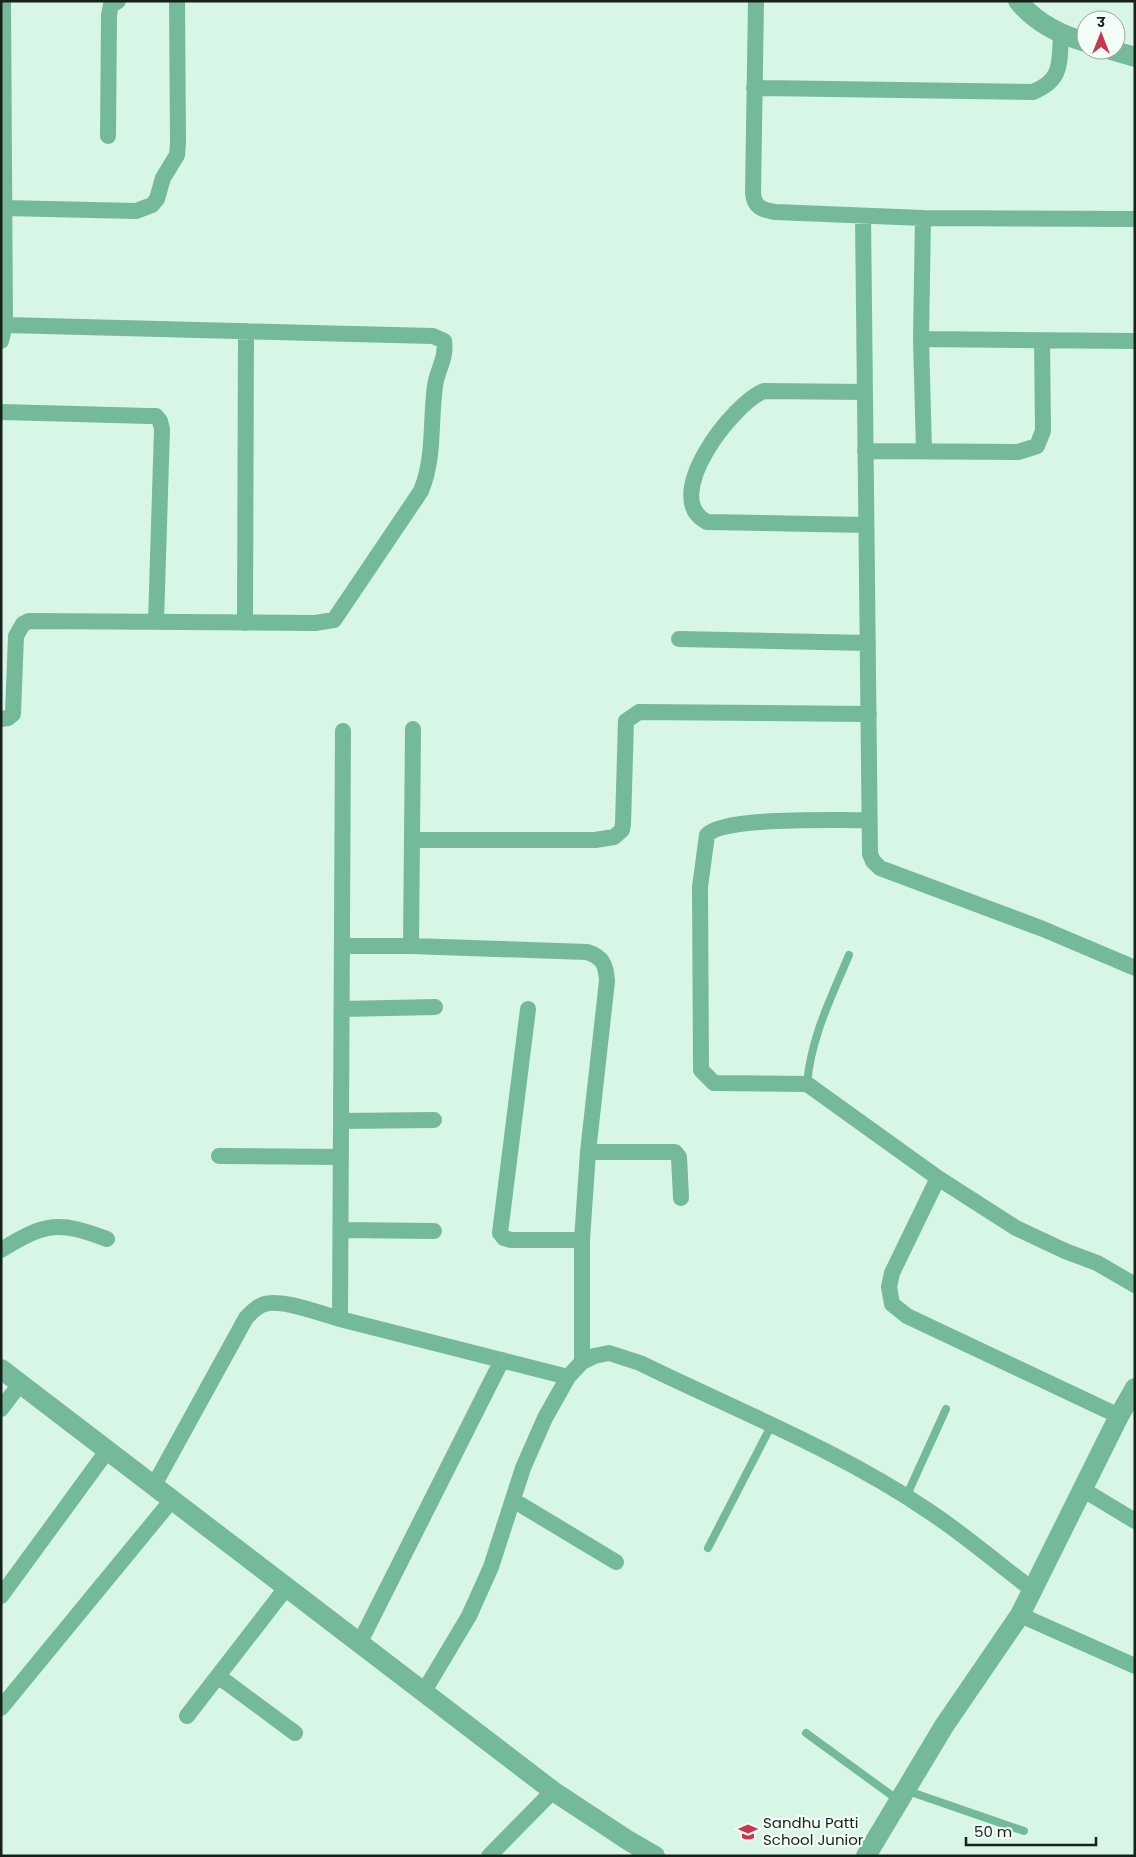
<svg xmlns="http://www.w3.org/2000/svg" width="1136" height="1857" viewBox="0 0 1136 1857" font-family="Poppins,'Noto Sans Devanagari',sans-serif">
  <style>
    .lines { fill: none; stroke-linecap: round; stroke-linejoin: round }
    .service { stroke: #74ba99; stroke-width: 8 }
    .minor { stroke: #74ba99; stroke-width: 16 }
    .tertiary { stroke: #74ba99; stroke-width: 20 }
    .labels { text-anchor: middle; stroke-width: 4.5; stroke-linejoin: round; paint-order: stroke }
    .poi-label { font-size: 15px; fill: #16211c; stroke: #f2fef7; text-anchor: start }
  </style>
  <rect width="100%" height="100%" fill="#d8f6e6"/>
  <g class="lines">
    <path class="service" d="M807 1084C811 1037 831 998 849 955
      M906 1497 946 1409
      M708 1548 771 1426
      M806 1733 898 1800
      M908 1791 1024 1831"/>
    <path class="minor" d="M3 1 5 325
      M756 1 753 193C754 207 762 210 775 212L923 218 1135 219
      M754 88 1033 92C1063 80 1059 63 1061 35
      M108 136 109 15 111 5 118 1
      M4 208 136 211 152 205 157 199 163 178 177 155 178 143 177 1
      M863 216 870 854 873 861 880 868 1043 929 1135 968
      M923 218 921 339 924 450
      M921 339 1135 341
      M1 341 5 325 433 336 444 341C447 358 437 370 435 386 430 422 435 457 421 491L334 620 315 623 29 621 23 624 16 636 13 714 8 718 1 719
      M865 392 764 391C733 403 659 498 707 522L866 525
      M1 412 149 416H156L160 421 162 429 156 622
      M865 451 1018 452 1037 446 1043 431 1042 341
      M245 623 246 331
      M679 639 868 643
      M869 820C839 821 724 816 707 835L700 887 701 1070 714 1083 807 1084 938 1178 1016 1228 1065 1251 1097 1263 1135 1285
      M413 840H595L614 837 622 830 623 824 626 721 639 712 869 714
      M343 946H411L587 952C603 957 606 965 607 981L588 1152 582 1240V1362
      M411 946 413 729
      M342 1009 435 1007
      M528 1009 500 1233 504 1238 511 1240H582
      M341 1121 434 1120
      M588 1152H675L679 1157 681 1198
      M219 1156 341 1157
      M938 1178 892 1273 889 1287 892 1304 907 1316 1119 1416
      M342 1230 434 1231
      M1 1250C46 1222 59 1221 107 1239
      M340 1319 568 1377
      M1 1409 20 1384
      M153 1487 246 1318C251 1313 255 1308 262 1305 279 1297 321 1314 340 1319L343 731
      M1082 1489 1135 1521
      M513 1500 616 1562
      M1 1596 107 1451
      M1020 1615 1135 1666
      M359 1644 502 1360
      M218 1676 295 1733
      M423 1693 469 1616 491 1567 523 1468 545 1418 568 1377 582 1362 594 1356 609 1353 640 1363C736 1410 838 1450 927 1510 964 1534 998 1564 1033 1590
      M1 1708 171 1501
      M187 1716 286 1588
      M489 1856 553 1791"/>
    <path class="tertiary" d="M1018 1C1036 23 1060 35 1086 42
      M1111 50 1135 57
      M1 1369 553 1791 629 1841 655 1856
      M866 1856 944 1726 1020 1615 1119 1416 1135 1388"/>
  </g>
  <defs>
    <g id="school-bare" transform="scale(1.5)"><path d="M0-5L7-2L0 1L-7-2ZM-4 1L0 2.5L4 1V4Q0 6-4 4Z" fill="#c8374f" stroke="#f2fef7" stroke-width="2.5" paint-order="stroke"/></g>
  </defs>
  <g fill-rule="evenodd">
    <use href="#school-bare" x="748" y="1832"/>
  </g>
  <g class="labels">
    <g class="poi-label">
      <text x="763" y="1828">Sandhu Patti<tspan x="763" dy="17">School Junior</tspan></text>
    </g>
  </g>
  <rect width="1136" height="1857" fill="none" stroke="#16211c" stroke-width="5"/>
  <g transform="translate(1101 35)"><circle r="24" fill="#f2fef7" stroke="#9aa69f"/>
  <path d="M0-4L9 19L0 12L-9 19Z" fill="#c8374f"/>
  <text y="-8" font-size="14" font-weight="bold" text-anchor="middle" fill="#16211c">उ</text>
  </g>
  <path d="M966 1837v8h130v-8" fill="none" stroke="#16211c" stroke-width="2.5"/>
  <text x="974" y="1837" font-size="15" fill="#16211c" stroke="#f2fef7" stroke-width="4" paint-order="stroke">50 m</text>
</svg>
